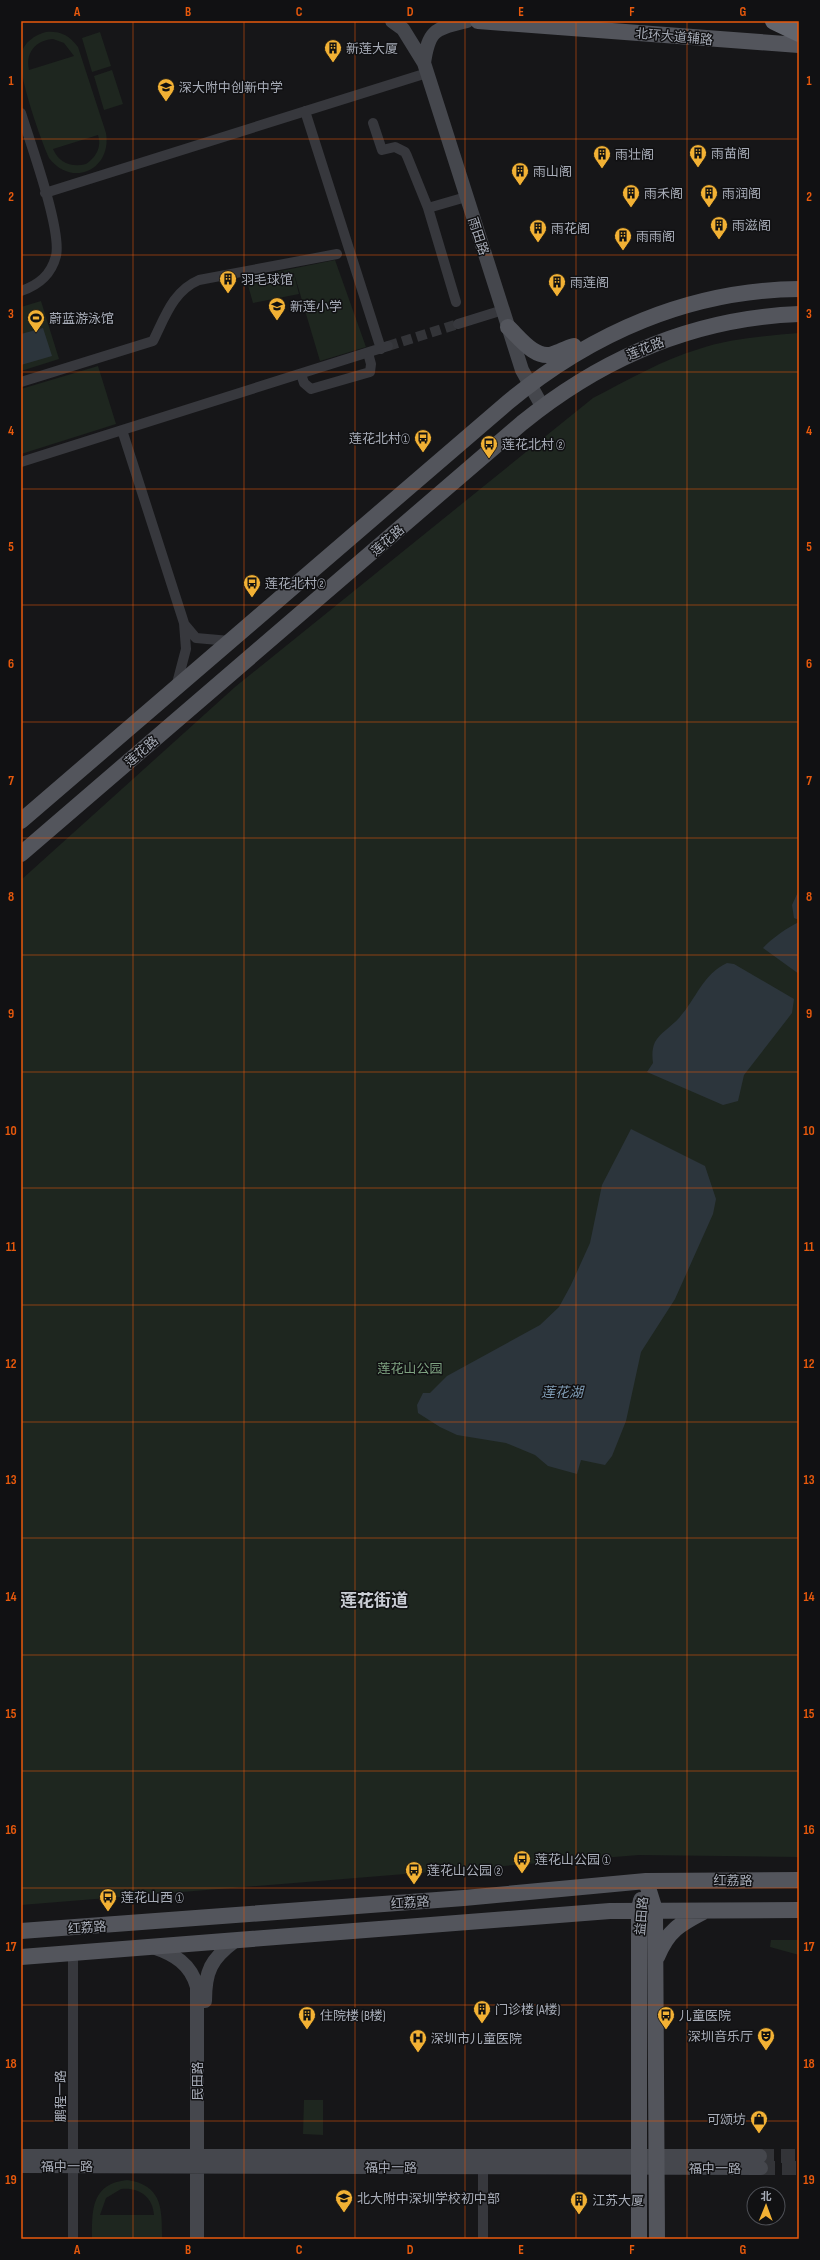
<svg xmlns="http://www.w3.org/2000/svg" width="820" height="2260" viewBox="0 0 820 2260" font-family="'Sofia Sans Condensed','Noto Sans SC',sans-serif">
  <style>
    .green { fill: #1e261f; fill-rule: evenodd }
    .water { fill: #2c353c }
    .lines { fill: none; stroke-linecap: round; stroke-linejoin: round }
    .street-tunnel { stroke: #333438; stroke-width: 10; stroke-dasharray: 10 5; stroke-linecap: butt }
    .secondary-tunnel { stroke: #333438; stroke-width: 14; stroke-dasharray: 14 7; stroke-linecap: butt }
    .street { stroke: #37383d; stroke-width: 10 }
    .secondary { stroke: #45474d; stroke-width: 14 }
    .primary { stroke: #53555c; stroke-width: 16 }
    .highway { stroke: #63666e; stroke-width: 18 }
    .grid { fill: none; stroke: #e8590c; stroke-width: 1; stroke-opacity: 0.55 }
    .labels { text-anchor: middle; stroke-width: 3; stroke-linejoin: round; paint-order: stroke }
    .street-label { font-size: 13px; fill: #a8adb8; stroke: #111113 }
    .poi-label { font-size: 13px; fill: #a8adb8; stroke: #111113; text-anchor: start }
    .park-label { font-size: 13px; fill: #7fa381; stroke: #111113 }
    .water-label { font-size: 14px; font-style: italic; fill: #7f9bb3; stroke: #111113 }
    .district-label { font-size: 17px; font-weight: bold; fill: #c9ccd4; stroke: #111113 }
    .neatline { fill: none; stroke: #e8590c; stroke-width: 1.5 }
    .grid-label { font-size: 13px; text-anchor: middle; font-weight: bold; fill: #e8590c }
  </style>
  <rect width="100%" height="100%" fill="#161618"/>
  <path class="green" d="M46 32C60 31 69 35 78 47L106 133C112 170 72 188 49 158 40 138 17 73 21 54 24 42 35 35 46 32ZM53 39 64 43 74 56 29 70C25 53 36 40 53 39ZM98 135C102 147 96 157 86 164 72 168 59 163 53 149Z
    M100 32 111 66 92 72 82 38Z
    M112 70 123 104 104 110 94 76Z
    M335 260 366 347 320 361 293 270 299 294 253 303 246 278Z
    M41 301 59 359 21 371V307Z
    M799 333V1857L639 1855 21 1905V880L235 687 593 398C628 380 662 360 699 349 731 338 766 336 799 333Z
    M98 366 116 424 21 454V389Z
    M771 1940H799V1955L770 1947Z
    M304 2100H323V2135L303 2134Z
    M127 2180C163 2185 162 2210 162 2239H92C92 2210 91 2184 127 2180ZM121 2189C139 2187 153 2197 154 2215H100L106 2198Z"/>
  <path class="water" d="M43 328 52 356 21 365V334Z
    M799 890V920L794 918 792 905Z
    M799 922V974L763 948C771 939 788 927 799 922Z
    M727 963 734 964 794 999 792 1013 744 1075 738 1101 723 1105 647 1072 653 1063C652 1056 652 1048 655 1042 660 1033 672 1026 679 1018 696 999 703 974 727 963Z
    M631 1129 705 1166 716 1199 713 1214 675 1299 641 1352 626 1421 612 1456 605 1465 581 1460 577 1474 548 1466 535 1455 506 1443 457 1435 440 1427 418 1413 417 1405 423 1393H430L447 1376 540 1325 559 1307 571 1285 590 1243 602 1185Z"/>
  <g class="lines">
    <path class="street-tunnel" d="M388 346 458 324"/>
    <path class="secondary-tunnel" d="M760 2156H799
      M761 2168H799"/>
    <path class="street" d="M305 111 381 349
      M21 113C30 142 62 230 56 256 51 275 39 285 21 291
      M373 123 382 150 395 147 405 152 407 156 428 208 456 302
      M45 193 427 73
      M428 208 466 197
      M458 324 503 310
      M301 374 304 383 311 389 370 372 371 364 368 353
      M21 382 153 341C165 317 173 291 199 280L337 254
      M122 430 184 623 186 649 176 687
      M21 462 388 346
      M185 625 196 638 230 641
      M483 2167V2239
      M73 2239V1953"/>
    <path class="secondary" d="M392 21 403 29 424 63 522 370 542 406
      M424 63C429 29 435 29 467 21
      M153 1947C174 1954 191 1964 197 1987V2239
      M205 2001C205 1971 211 1959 235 1941
      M21 2156H760
      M21 2166 761 2168"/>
    <path class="primary" d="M478 21 799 45
      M508 327C519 337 535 360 553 354 560 352 566 348 574 346
      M21 821 507 403C591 333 690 290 799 289
      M21 854 522 423C602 358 695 318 799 314
      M646 1881 655 1910 657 2239
      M21 1931 464 1898 646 1881 799 1880
      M21 1957 610 1911 799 1910
      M657 1957C668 1930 680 1924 705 1911
      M639 2239V1910L641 1900"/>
    <path class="highway" d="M774 21 799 33"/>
  </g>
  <path class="grid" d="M133 21V2239M244 21V2239M355 21V2239M465 21V2239M576 21V2239M687 21V2239M21 139H799M21 255H799M21 372H799M21 489H799M21 605H799M21 722H799M21 838H799M21 955H799M21 1072H799M21 1188H799M21 1305H799M21 1422H799M21 1538H799M21 1655H799M21 1771H799M21 1888H799M21 2005H799M21 2121H799"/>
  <defs>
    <g id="building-pin" transform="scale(0.9)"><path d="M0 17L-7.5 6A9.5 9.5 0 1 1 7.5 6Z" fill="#f2b134" stroke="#111113"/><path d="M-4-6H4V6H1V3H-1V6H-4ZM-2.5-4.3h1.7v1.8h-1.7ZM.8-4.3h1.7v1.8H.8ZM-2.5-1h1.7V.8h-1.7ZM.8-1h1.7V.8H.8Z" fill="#111"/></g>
    <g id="school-pin" transform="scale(0.9)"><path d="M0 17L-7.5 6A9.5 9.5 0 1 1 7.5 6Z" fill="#f2b134" stroke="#111113"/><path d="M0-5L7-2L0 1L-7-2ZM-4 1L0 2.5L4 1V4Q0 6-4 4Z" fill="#111"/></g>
    <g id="stadium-pin" transform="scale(0.9)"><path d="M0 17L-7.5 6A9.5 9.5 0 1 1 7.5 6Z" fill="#f2b134" stroke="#111113"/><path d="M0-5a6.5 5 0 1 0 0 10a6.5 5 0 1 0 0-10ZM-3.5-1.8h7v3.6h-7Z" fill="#111"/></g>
    <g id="bus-pin" transform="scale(0.9)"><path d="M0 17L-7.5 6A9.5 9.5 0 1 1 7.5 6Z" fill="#f2b134" stroke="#111113"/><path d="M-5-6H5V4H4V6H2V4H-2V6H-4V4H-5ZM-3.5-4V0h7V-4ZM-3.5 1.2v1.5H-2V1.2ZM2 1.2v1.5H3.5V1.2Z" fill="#111"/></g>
    <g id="theatre-pin" transform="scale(0.9)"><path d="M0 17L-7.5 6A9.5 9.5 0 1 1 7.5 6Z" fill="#f2b134" stroke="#111113"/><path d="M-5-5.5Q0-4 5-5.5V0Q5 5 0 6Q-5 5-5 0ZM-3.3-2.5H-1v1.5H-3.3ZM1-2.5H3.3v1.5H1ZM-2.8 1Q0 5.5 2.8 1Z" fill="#111"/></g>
    <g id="hospital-pin" transform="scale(0.9)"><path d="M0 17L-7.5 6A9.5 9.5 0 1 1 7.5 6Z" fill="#f2b134" stroke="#111113"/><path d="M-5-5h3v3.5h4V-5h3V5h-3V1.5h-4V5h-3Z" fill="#111"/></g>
    <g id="shop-pin" transform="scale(0.9)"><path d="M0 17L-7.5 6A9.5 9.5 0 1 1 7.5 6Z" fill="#f2b134" stroke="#111113"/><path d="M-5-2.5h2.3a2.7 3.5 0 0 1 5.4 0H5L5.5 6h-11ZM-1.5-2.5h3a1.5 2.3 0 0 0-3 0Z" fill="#111"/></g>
  </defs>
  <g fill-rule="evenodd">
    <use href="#building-pin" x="333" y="48"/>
    <use href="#school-pin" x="166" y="87"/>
    <use href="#building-pin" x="698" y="153"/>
    <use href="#building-pin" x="602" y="154"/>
    <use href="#building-pin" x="520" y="171"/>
    <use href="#building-pin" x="631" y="193"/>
    <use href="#building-pin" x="709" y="193"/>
    <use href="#building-pin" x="719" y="225"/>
    <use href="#building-pin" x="538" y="228"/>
    <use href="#building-pin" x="623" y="236"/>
    <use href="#building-pin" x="228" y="279"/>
    <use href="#building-pin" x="557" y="282"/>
    <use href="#school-pin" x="277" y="306"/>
    <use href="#stadium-pin" x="36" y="318"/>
    <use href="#bus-pin" x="423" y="438"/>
    <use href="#bus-pin" x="489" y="444"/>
    <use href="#bus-pin" x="252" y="583"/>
    <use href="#bus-pin" x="522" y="1859"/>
    <use href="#bus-pin" x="414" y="1870"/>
    <use href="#bus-pin" x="108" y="1897"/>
    <use href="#building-pin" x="482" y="2009"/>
    <use href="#building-pin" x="307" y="2015"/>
    <use href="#bus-pin" x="666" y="2015"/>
    <use href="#theatre-pin" x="766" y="2036"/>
    <use href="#hospital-pin" x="418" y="2038"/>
    <use href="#shop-pin" x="759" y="2119"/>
    <use href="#school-pin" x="344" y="2198"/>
    <use href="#building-pin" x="579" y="2200"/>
  </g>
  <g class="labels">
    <g class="street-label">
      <text transform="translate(674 36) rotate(5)" y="5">北环大道辅路</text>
      <text transform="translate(479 236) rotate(72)" y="5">雨田路</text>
      <text transform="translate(645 348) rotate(-22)" y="5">莲花路</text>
      <text transform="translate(387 540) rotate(-41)" y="5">莲花路</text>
      <text transform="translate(141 751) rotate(-41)" y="5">莲花路</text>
      <text x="733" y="1885">红荔路</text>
      <text transform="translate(410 1902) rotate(-4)" y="5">红荔路</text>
      <text transform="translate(641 1916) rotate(-85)" y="5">益田路</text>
      <text transform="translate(87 1927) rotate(-4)" y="5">红荔路</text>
      <text transform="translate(197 2081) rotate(-90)" y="5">民田路</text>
      <text transform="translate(60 2096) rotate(-90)" y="5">鹏程一路</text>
      <text x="67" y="2171">福中一路</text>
      <text x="391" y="2172">福中一路</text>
      <text x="715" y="2173">福中一路</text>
    </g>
    <g class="poi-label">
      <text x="346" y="53">新莲大厦</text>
      <text x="179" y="92">深大附中创新中学</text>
      <text x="711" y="158">雨苗阁</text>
      <text x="615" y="159">雨壮阁</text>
      <text x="533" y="176">雨山阁</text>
      <text x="644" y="198">雨禾阁</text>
      <text x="722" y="198">雨润阁</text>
      <text x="732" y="230">雨滋阁</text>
      <text x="551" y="233">雨花阁</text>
      <text x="636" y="241">雨雨阁</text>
      <text x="241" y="284">羽毛球馆</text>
      <text x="570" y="287">雨莲阁</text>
      <text x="290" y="311">新莲小学</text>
      <text x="49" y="323">蔚蓝游泳馆</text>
      <text x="410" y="443" text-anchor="end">莲花北村①</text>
      <text x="502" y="449">莲花北村 ②</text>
      <text x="265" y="588">莲花北村②</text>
      <text x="535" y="1864">莲花山公园 ①</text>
      <text x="427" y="1875">莲花山公园 ②</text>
      <text x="121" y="1902">莲花山西 ①</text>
      <text x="495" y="2014">门诊楼 (A楼)</text>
      <text x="320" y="2020">住院楼 (B楼)</text>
      <text x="679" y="2020">儿童医院</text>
      <text x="753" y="2041" text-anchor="end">深圳音乐厅</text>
      <text x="431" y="2043">深圳市儿童医院</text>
      <text x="746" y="2124" text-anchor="end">可颂坊</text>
      <text x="357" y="2203">北大附中深圳学校初中部</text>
      <text x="592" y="2205">江苏大厦</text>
    </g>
    <g class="park-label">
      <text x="410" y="1373">莲花山公园</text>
    </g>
    <g class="water-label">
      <text x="562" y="1397">莲花湖</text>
    </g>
    <g class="district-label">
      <text x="374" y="1606">莲花街道</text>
    </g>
  </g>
  <rect width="820" height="2260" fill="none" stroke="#111113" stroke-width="44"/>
  <g transform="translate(766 2206) rotate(1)"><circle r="19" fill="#111113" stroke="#4d4f55"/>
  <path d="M0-3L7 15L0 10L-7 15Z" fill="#f2b134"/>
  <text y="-6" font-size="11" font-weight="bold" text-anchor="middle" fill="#a8adb8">北</text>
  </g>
  <rect x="22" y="22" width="776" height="2216" class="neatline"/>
  <g class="grid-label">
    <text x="77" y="16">A</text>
    <text x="188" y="16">B</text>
    <text x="299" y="16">C</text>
    <text x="410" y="16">D</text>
    <text x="521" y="16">E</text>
    <text x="632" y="16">F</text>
    <text x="743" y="16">G</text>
    <text x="11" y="85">1</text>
    <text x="809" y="85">1</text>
    <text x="11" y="201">2</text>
    <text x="809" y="201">2</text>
    <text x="11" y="318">3</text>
    <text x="809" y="318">3</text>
    <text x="11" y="435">4</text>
    <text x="809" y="435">4</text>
    <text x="11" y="551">5</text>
    <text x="809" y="551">5</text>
    <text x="11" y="668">6</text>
    <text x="809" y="668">6</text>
    <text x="11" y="785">7</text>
    <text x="809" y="785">7</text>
    <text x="11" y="901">8</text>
    <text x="809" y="901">8</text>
    <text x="11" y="1018">9</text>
    <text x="809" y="1018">9</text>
    <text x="11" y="1135">10</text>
    <text x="809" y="1135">10</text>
    <text x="11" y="1251">11</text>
    <text x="809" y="1251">11</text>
    <text x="11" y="1368">12</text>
    <text x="809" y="1368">12</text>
    <text x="11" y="1484">13</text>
    <text x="809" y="1484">13</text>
    <text x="11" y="1601">14</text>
    <text x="809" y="1601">14</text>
    <text x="11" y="1718">15</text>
    <text x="809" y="1718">15</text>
    <text x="11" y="1834">16</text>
    <text x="809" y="1834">16</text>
    <text x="11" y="1951">17</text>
    <text x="809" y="1951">17</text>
    <text x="11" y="2068">18</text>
    <text x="809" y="2068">18</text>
    <text x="11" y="2184">19</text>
    <text x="809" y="2184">19</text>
    <text x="77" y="2254">A</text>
    <text x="188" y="2254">B</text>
    <text x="299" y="2254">C</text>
    <text x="410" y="2254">D</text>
    <text x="521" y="2254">E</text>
    <text x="632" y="2254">F</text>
    <text x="743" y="2254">G</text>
  </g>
</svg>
